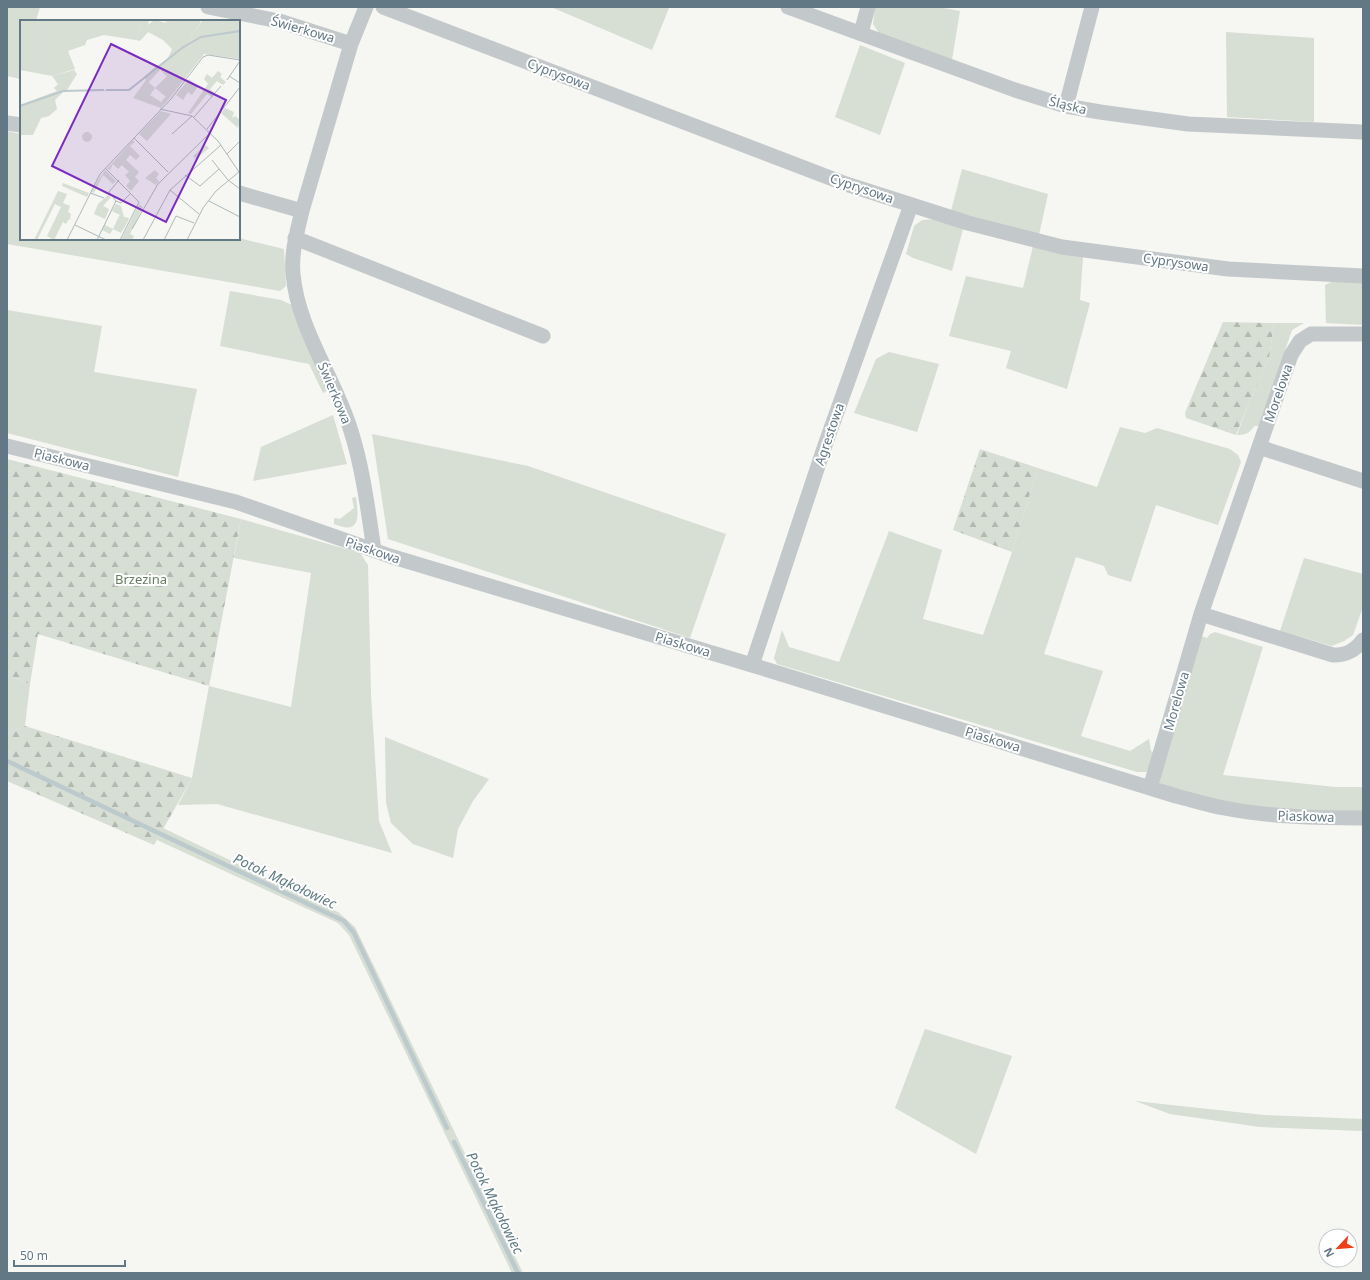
<svg xmlns="http://www.w3.org/2000/svg" width="1370" height="1280" viewBox="0 0 1370 1280" font-family="'Noto Sans',sans-serif">
  <style>
    .grass { fill: #d7ded3 }
    .forest { fill: url(#forest-firs) }
    .lines { fill: none; stroke-linecap: round; stroke-linejoin: round }
    .stream { stroke: #bcc9cd; stroke-width: 4.5 }
    .minor { stroke: #c3c8ca; stroke-width: 15 }
    .labels { text-anchor: middle; stroke-width: 4; stroke-linejoin: round; paint-order: stroke }
    .street-label { font-size: 13px; fill: #637885; stroke: #fff }
    .park-label { font-size: 13px; fill: #697c62; stroke: #fff }
    .water-label { font-size: 14px; font-style: italic; fill: #5f7b82; stroke: #fff }
    .inset-river { fill: none; stroke: #bcc9cd; stroke-width: 2 }
    .inset-road { fill: none; stroke: #aeb9bc; stroke-width: 1 }
    .view { fill: #7b2cbf; fill-opacity: 0.15; stroke: #7b2cbf; stroke-width: 2 }
    .inset-edge { fill: none; stroke: #637885; stroke-width: 2 }
  </style>
  <defs>
    <pattern id="forest-firs" width="22" height="20" patternUnits="userSpaceOnUse"><rect width="22" height="20" fill="#d7ded3"/><path d="M5 1l3.5 6h-7zM16 11l3.5 6h-7z" fill="#b2b9b1"/></pattern>
  </defs>
  <rect width="100%" height="100%" fill="#f6f6f2"/>
  <path class="grass" d="M7 7H40L36 21H21L20 79 7 76Z
    M551 7H667L669 8 652 50Z
    M875 7H938L960 11 952 60 879 33 873 24Z
    M1226 32 1314 38V122L1227 117Z
    M860 45 905 63 880 135 835 117Z
    M7 131 21 134V239L239 238 284 249 286 286 280 291 7 244Z
    M962 169 1048 194 1039 235 951 211Z
    M937 219 963 229 952 271 913 258 906 254 914 226 922 220Z
    M1033 246 1083 257 1080 300 1090 303 1067 389 1006 368 1011 351 949 336 966 276 1023 288Z
    M1363 278V325L1326 323 1325 285 1337 279Z
    M230 291 281 300 292 305 329 390 323 393 309 364 220 346Z
    M7 310 102 326 94 372 197 389 178 477 7 433Z
    M1274 323H1304L1292 330 1259 426H1254C1250 433 1245 435 1237 435L1248 405 1269 358Z
    M889 352 939 364 917 432 854 413 876 359Z
    M333 415 347 464 253 481 261 447Z
    M1120 427 1145 433 1157 428 1230 449 1238 455 1241 462 1218 525 1156 505 1131 582 1108 575 1104 566 1076 557 1044 654 1103 671 1081 736 1130 751 1149 739 1151 751 1155 753 1147 772H1137L777 664 774 658 782 630 789 647 839 662 889 531 942 550 923 619 983 635 1012 552 1038 468 1097 487Z
    M372 434 528 466 726 534 690 638 388 539Z
    M356 497C359 518 360 535 334 524V518L340 519 354 508 352 498Z
    M241 519 360 553 368 565 371 695 379 821 392 853 217 804 178 805 192 778 209 686 291 707 311 573 234 558Z
    M1304 558 1363 574V607L1353 635 1344 641 1332 646 1280 631Z
    M1215 632 1263 647 1223 775 1335 787H1363V812L1305 811 1238 805 1165 787 1158 781 1201 636 1207 638 1210 634Z
    M7 675 30 684 25 726 7 734Z
    M385 737 489 779 473 801 458 829 453 858 413 844 391 823 386 803Z
    M163 828 338 912 355 927 523 1273H512L349 935 338 923 157 840Z
    M925 1029 1012 1056 976 1154 895 1108Z
    M1135 1101 1264 1115 1363 1119V1131L1260 1127 1170 1114Z"/>
  <path class="forest" d="M1223 322 1274 323 1269 358 1248 405 1236 435 1186 418 1185 413Z
    M980 449 1038 468 1012 552 953 530Z
    M7 459 241 519 209 686 38 634 30 684 7 675Z
    M25 726 192 778 154 845 7 781V734Z"/>
  <g class="lines">
    <path class="stream" d="M7 761 344 921 354 933 447 1128
      M454 1142 518 1273"/>
    <path class="minor" d="M208 7 279 21 351 44
      M366 7 351 44 302 211C297 232 291 253 293 274 298 330 335 378 351 431 363 469 368 510 374 550
      M383 7 846 184 968 223 1062 247 1228 269 1363 276
      M788 7 1015 90 1066 106 1100 112 1188 124 1363 132
      M861 33 868 7
      M1066 106 1092 7
      M7 123 21 125
      M239 193 302 211
      M295 238 543 336
      M7 446 236 502 390 556 752 665 1176 796C1192 800 1208 805 1224 808 1270 817 1317 818 1363 818
      M1259 447 1363 481
      M1201 614 1333 655C1346 655 1355 651 1363 640
      M752 665 824 448 911 205
      M1150 788 1201 614 1291 355 1300 341 1311 334H1363"/>
  </g>
  <g class="labels">
    <g class="street-label">
      <text transform="translate(303 29) rotate(16)" y="5">Świerkowa</text>
      <text transform="translate(559 74) rotate(21)" y="5">Cyprysowa</text>
      <text transform="translate(1068 105) rotate(14)" y="5">Śląska</text>
      <text transform="translate(862 188) rotate(19)" y="5">Cyprysowa</text>
      <text transform="translate(1176 262) rotate(8)" y="5">Cyprysowa</text>
      <text transform="translate(335 393) rotate(67)" y="5">Świerkowa</text>
      <text transform="translate(1278 393) rotate(-71)" y="5">Morelowa</text>
      <text transform="translate(829 434) rotate(-71)" y="5">Agrestowa</text>
      <text transform="translate(62 459) rotate(14)" y="5">Piaskowa</text>
      <text transform="translate(373 550) rotate(19)" y="5">Piaskowa</text>
      <text transform="translate(683 644) rotate(17)" y="5">Piaskowa</text>
      <text transform="translate(1176 701) rotate(-74)" y="5">Morelowa</text>
      <text transform="translate(993 739) rotate(17)" y="5">Piaskowa</text>
      <text transform="translate(1306 816) rotate(2)" y="5">Piaskowa</text>
    </g>
    <g class="park-label">
      <text x="141" y="584">Brzezina</text>
    </g>
    <g class="water-label">
      <text transform="translate(285 881) rotate(25)" y="5">Potok Mąkołowiec</text>
      <text transform="translate(495 1203) rotate(64)" y="5">Potok Mąkołowiec</text>
    </g>
  </g>
  <g transform="translate(20 20)">
    <rect width="220" height="220" fill="#f6f6f2"/>
    <path d="M123 0H129L128 5 134 0 147 3 151 1 164 13 172 15 169 28 143 53 138 46 148 38 152 29 143 20 128 12 120 21 116 20ZM54 50 57 54 47 70H107L125 58 108 71H44L35 80 37 89 29 96 21 98 13 115H0V85L37 71 34 68 38 64 32 56ZM198 51 202 54 200 57 206 62 203 65 197 61 190 69 195 73 192 77 187 74 171 94 168 93 188 64 184 59 187 54 192 58ZM169 59 178 66 172 75 168 72 163 80 156 75ZM126 60 135 68 130 75 141 82 146 76 149 79 141 88 113 78ZM205 88 214 92 212 98 215 96 220 100 218 108 201 93ZM141 91 151 94 127 121 119 114ZM62 117a5 5 0 1 1 10 0a5 5 0 1 1-10 0ZM113 120 115 122 110 126 120 136 116 140 110 135 106 140 119 152 115 157 119 161 111 171 106 166 110 161 105 155 109 152 102 145 98 149 93 144 90 150 87 149ZM186 125 189 128 176 139 173 136ZM85 150 96 161 93 164 83 155 74 173 71 172ZM135 150 139 154 136 158 139 161 136 165 125 158ZM43 163 69 173 67 177 42 166ZM38 171 47 174 43 183 50 186 48 192 51 194 50 199 56 202 49 199 46 204 43 202 34 220 27 216 41 187 35 184 17 220H14ZM88 175 91 177 83 186 89 189 85 199 74 194 78 184ZM95 183 85 205 93 209 98 198 107 203 101 213 93 209 90 214 82 210ZM119 184 123 187 110 214 114 216 112 220H101Z" fill="#d7ded3"/>
    <path d="M0 0H123L116 20 84 15 67 20 65 25 48 31 55 49 32 56 0 50ZM183 0H220V39L184 34 149 79 135 68 147 56 143 53 169 28 172 15ZM150 6 158 12 161 19 159 24H155L156 20ZM137 45 140 50 128 63 124 57ZM96 184 101 186 104 197 109 198 107 203 98 198 100 195 92 191Z" fill="#d7ded3"/>
    <path d="M144 0H177L181 2 172 15 164 14 151 1 147 3Z" fill="#d7ded3"/>
    <path class="inset-river" d="M86 70H109L162 28 181 17 220 11M0 86 43 71 84 70"/>
    <path class="inset-road" d="M209 56 220 63M207 60 220 41M140 89 172 96 198 121 219 152M174 97 201 66M187 109 220 67M152 114 172 96M114 118 148 152M207 134 220 121M192 140 208 160 220 169M85 148 119 182 100 220M165 155 180 166 199 149M99 160 89 172 96 181 101 183 111 173M150 170 179 194M70 173 84 178M189 181 220 197M55 205 86 220M112 209 138 164 190 113M47 220 80 154 151 79 183 37 188 35 220 40M77 220 96 181M123 220 150 170 201 125M144 220 156 196 174 203M167 220 183 188 196 171 220 151"/>
    <path class="view" d="M91 24 206 80 146 202 32 146Z"/>
    <rect width="220" height="220" class="inset-edge"/>
  </g>
  <rect width="1370" height="1280" fill="none" stroke="#637885" stroke-width="16"/>
  <g transform="translate(1338 1248) rotate(244)"><circle r="19" fill="#ffffff" stroke="#c1c9ce"/>
  <path d="M0-3L7 15L0 10L-7 15Z" fill="#ef3f19"/>
  <text y="-6" font-size="11" font-weight="bold" text-anchor="middle" fill="#637885">N</text>
  </g>
  <path d="M14 1260v6h111v-6" fill="none" stroke="#637885" stroke-width="2"/>
  <text x="20" y="1260" font-size="12" fill="#637885" stroke="#ffffff" stroke-width="3" paint-order="stroke">50 m</text>
</svg>
